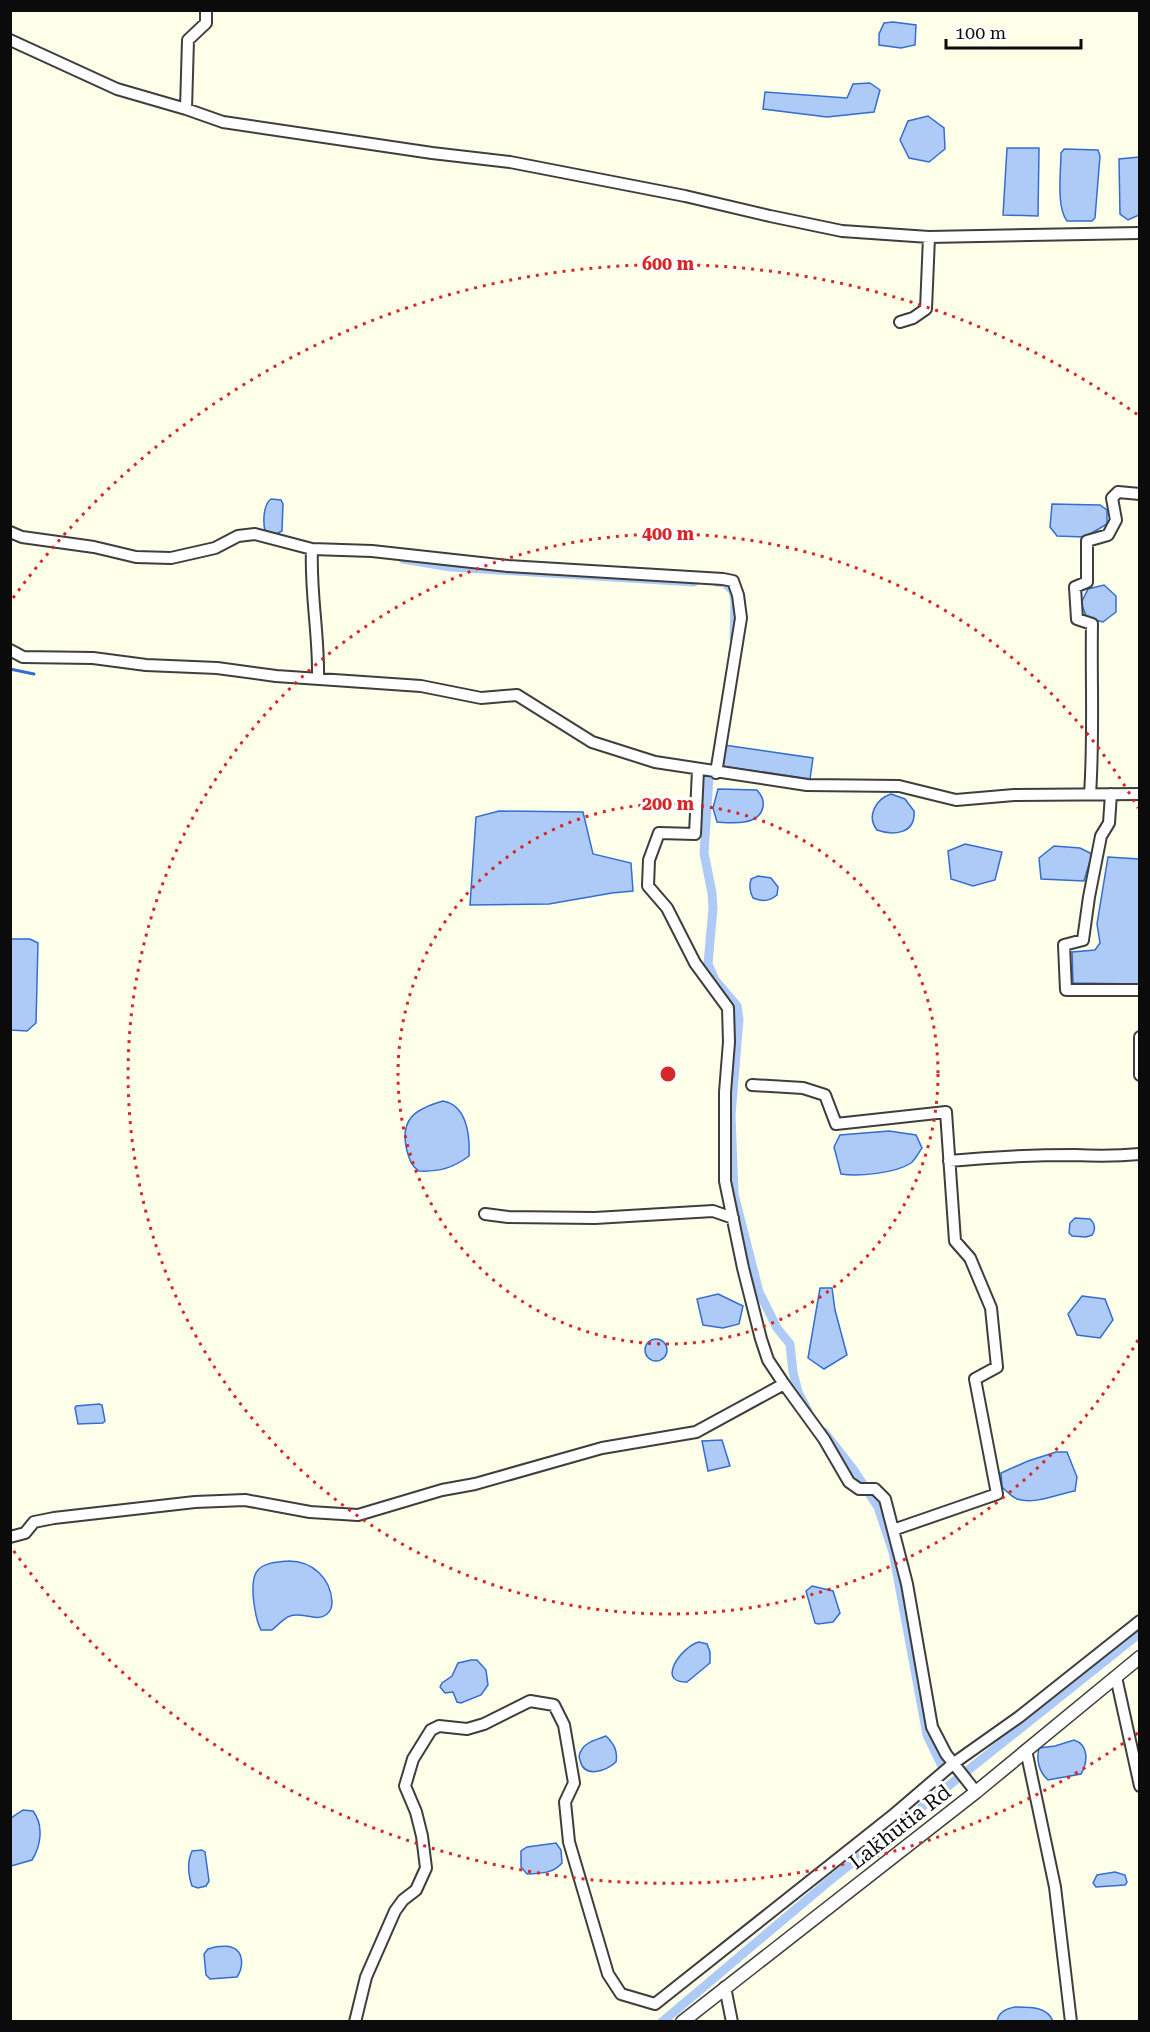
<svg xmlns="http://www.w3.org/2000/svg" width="1150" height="2032" viewBox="0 0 1150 2032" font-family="'Roboto Serif',serif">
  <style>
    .water { fill: #aecaf6; stroke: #356dce; stroke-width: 1.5 }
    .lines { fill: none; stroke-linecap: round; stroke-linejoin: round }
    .stream { stroke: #356dce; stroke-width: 3 }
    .canal { stroke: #aecaf6; stroke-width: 9 }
    .minor-casing { stroke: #3e3e3e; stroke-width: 14 }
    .tertiary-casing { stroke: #3e3e3e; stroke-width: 15 }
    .minor { stroke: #fff; stroke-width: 10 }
    .tertiary { stroke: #fff; stroke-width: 12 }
    .ring { fill: none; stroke: #d62828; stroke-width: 3; stroke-dasharray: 3 6 }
    .labels { text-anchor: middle; stroke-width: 6; stroke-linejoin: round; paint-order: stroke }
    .street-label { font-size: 21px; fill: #0b0b0b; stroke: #fff }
    .centre { fill: #d62828; stroke: #fff; stroke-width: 3 }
    .ring-label { font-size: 18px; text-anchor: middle; font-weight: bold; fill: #d62828; stroke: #fff; stroke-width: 6; stroke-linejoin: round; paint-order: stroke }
  </style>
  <rect width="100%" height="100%" fill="#feffe9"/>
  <path class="water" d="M893 22 916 25 915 45 901 48 879 45V34L884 23Z
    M870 83 880 90 874 112 827 117 763 109 765 92 847 98 853 84Z
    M928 116 944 128 945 149 929 162 909 158 900 140 908 121Z
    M1007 148H1039L1038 216 1003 215Z
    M1064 149 1098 150 1100 156 1095 218 1092 221H1067C1056 207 1061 171 1061 153Z
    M1139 157V215L1128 220 1120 214 1119 159Z
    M271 499 281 500 283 504 282 531 274 535 265 531C263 522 263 505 271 499Z
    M1052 504 1100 505 1107 510V524L1085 537 1057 536 1050 527Z
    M1104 585 1116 596V612L1103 622 1087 618 1081 603 1088 589Z
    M724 745 813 758 810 779 721 766Z
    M718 789 757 790C762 796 764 800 763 807 759 826 732 823 717 822L713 808Z
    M891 794 905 799 914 811C916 834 893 836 877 830 866 816 876 799 891 794Z
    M499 811 583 812 593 854 631 863 633 891 612 893 549 904 470 905 476 817Z
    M965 844 1002 852 995 880 973 886 951 879 948 851Z
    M1054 846 1080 848 1092 854 1084 881 1041 879 1039 858Z
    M1108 857 1139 859V984L1073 983 1072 952 1095 950 1100 943 1097 924Z
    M758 876 771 878 778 887 777 895C770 901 762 902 753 898 749 891 749 886 751 879Z
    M10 939H30L38 943 36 1023 27 1031 11 1030Z
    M443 1101C467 1105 470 1136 469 1156 453 1168 439 1172 419 1171 411 1165 410 1161 407 1151 399 1119 415 1109 443 1101Z
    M889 1131 916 1135 922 1148C919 1152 915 1160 911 1163 896 1173 858 1177 841 1174L834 1147 840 1135Z
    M1075 1218 1090 1219C1095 1223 1096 1230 1092 1235L1086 1237 1072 1236 1069 1233 1070 1223Z
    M820 1288H832L835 1310 847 1355 824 1369 808 1358Z
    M718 1294 743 1306 739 1324 723 1328 703 1325 697 1299Z
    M1082 1296 1105 1299 1113 1320 1100 1338 1077 1335 1068 1314Z
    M645 1350a11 11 0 1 1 22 0a11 11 0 1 1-22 0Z
    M99 1404 102 1405 105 1421 103 1423 78 1424 75 1408 76 1406Z
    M722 1440 730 1466 708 1471 702 1441Z
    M1056 1452H1067L1077 1477 1075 1491C1057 1494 1034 1505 1017 1499 1012 1497 1006 1491 1002 1487L1001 1473 1028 1461Z
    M289 1561C312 1561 331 1578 332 1602 332 1607 331 1611 327 1614 316 1623 302 1611 290 1616 284 1618 277 1626 272 1630H261C255 1618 248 1580 258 1570 265 1562 279 1562 289 1561Z
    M812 1586 833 1591 840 1613 833 1622 818 1624 815 1623 806 1591Z
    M699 1642 707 1644 710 1652V1663L687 1682C655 1683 682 1646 699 1642Z
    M471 1660H477L486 1670 488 1685 481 1695 461 1703 457 1702 453 1692 445 1693 440 1687 442 1683 452 1676 458 1663Z
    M606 1736C614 1744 618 1751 616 1762 606 1771 584 1779 580 1760 579 1758 579 1754 581 1751 585 1742 598 1739 606 1736Z
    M1074 1740C1089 1745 1088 1762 1081 1774L1048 1780C1039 1772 1036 1760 1039 1748L1055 1746Z
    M23 1810 33 1811C44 1825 41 1846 32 1860L11 1866V1818Z
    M556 1843 561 1850 562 1863C553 1874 540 1873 527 1874L521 1867V1851L527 1847Z
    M202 1850 205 1852 209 1881 206 1886 198 1888 192 1886C188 1874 187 1862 192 1851Z
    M1115 1872 1125 1875 1127 1882 1125 1885 1096 1887 1093 1883 1097 1875Z
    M215 1947C219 1947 227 1945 231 1947 245 1951 243 1968 237 1977L210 1979 206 1975 204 1954 208 1949Z
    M1015 2007C1029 2007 1047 2006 1053 2021H997C999 2012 1005 2009 1015 2007Z"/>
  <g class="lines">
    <path class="stream" d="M10 669 34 674"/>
    <path class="canal" d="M403 559 451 567 694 582
      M717 582 725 583 733 591 735 602 734 638
      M709 777 704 853 712 893 713 908 708 964 715 980 737 1006 739 1019 731 1115 734 1194 759 1292 777 1328 790 1344 793 1372 798 1392 808 1411
      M824 1432 853 1469 878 1507 893 1552 927 1735 942 1766
      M662 2022 828 1882 1140 1633"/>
    <g class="minor-casing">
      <path id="minor" d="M10 40 117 89 186 109 223 122 432 153 510 162 685 196 770 216 842 231 929 237 1140 233
        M186 109 188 40 206 23V10
        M900 322 913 318 926 309 929 237
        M10 532 22 537 94 547 136 557 171 558 215 548 238 536 255 534 312 549 372 551 508 566 723 579 733 581 738 595 741 618 716 773
        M312 549C310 593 319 634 318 678
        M10 650 23 657 93 658 146 665 217 668 276 676 421 686 481 698 517 695 592 742 655 762 807 785 899 786 956 800 1014 795 1140 794
        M698 770 695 834 659 833 649 860 648 886 667 908 695 963 728 1008 729 1042 725 1092V1181L743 1268 761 1339 768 1360 784 1384
        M1090 794C1094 738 1091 681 1092 624L1077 619 1075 587 1087 582V541L1108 535 1116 520 1112 498 1118 492 1140 494
        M1111 794 1109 823 1101 836 1089 897 1083 940 1064 945 1066 990H1140
        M1140 1037V1075
        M752 1085 803 1088 825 1095 836 1124 946 1112 955 1241 970 1258 991 1308 997 1367 975 1379 997 1494 893 1530
        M949 1161C991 1157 1033 1155 1075 1155 1097 1156 1118 1156 1140 1154
        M485 1214 508 1217 595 1218 713 1211 733 1218
        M10 1537 25 1533 34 1522 54 1518 195 1502 245 1500 310 1512 358 1515 442 1490 475 1484 602 1448 696 1432 784 1384 824 1439 849 1482 859 1489H875L885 1499 907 1584 932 1727 946 1754 976 1792
        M1116 1677 1140 1786
        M1026 1750 1055 1887 1071 2022
        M725 1987 732 2022
        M355 2022 366 1977 395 1911 403 1900 416 1890 426 1868 422 1836 416 1812 405 1786 413 1759 431 1730 439 1726 467 1729 484 1724 530 1701 554 1705 564 1725 574 1783 565 1802 569 1842 608 1974 621 1994 655 2004 892 1816 954 1763 1019 1717 1140 1621"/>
    </g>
    <g class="tertiary-casing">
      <path id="tertiary" d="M682 2022 976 1792 1140 1657"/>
    </g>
    <use href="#minor" class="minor"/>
    <use href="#tertiary" class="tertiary"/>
  </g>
  <g class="ring">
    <circle cx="668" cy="1074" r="270"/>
    <path d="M1138 1340A540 540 0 1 1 1138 808"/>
    <path d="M1138 1733A810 810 0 0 1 13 1550M13 598A810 810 0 0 1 1138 415"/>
  </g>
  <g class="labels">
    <g class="street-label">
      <text transform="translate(900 1827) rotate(-38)" y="7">Lakhutia Rd</text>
    </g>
  </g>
  <circle cx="668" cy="1074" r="9" class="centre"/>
  <g class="ring-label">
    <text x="668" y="270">600 m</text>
    <text x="668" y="540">400 m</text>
    <text x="668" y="810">200 m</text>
  </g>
  <rect width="1150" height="2032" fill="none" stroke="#0b0b0b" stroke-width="24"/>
  <path d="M946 39v9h135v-9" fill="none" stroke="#0b0b0b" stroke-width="3"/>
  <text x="955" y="39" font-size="18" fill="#0b0b0b" stroke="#ffffff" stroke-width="4.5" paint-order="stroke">100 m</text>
</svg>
